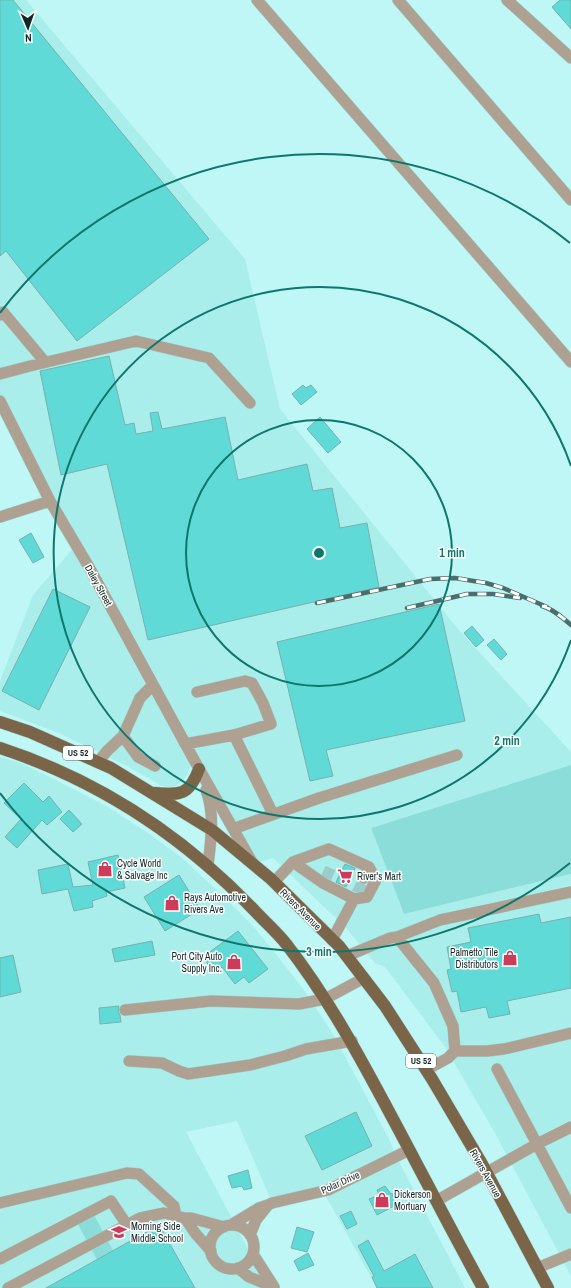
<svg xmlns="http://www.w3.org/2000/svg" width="571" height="1288" viewBox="0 0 571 1288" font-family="'Archivo Narrow',sans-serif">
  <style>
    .built { fill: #aaeeeb }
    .green { fill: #8bddda }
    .building { fill: #60dad6; stroke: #78b0ae }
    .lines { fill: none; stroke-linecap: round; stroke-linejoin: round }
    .minor-tunnel { stroke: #9bcdcc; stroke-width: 11; stroke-dasharray: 11 5.5; stroke-linecap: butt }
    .minor-casing { stroke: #9fd2d0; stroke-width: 12 }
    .major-casing { stroke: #9fd2d0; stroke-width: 13 }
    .minor { stroke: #aea192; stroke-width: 11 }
    .major { stroke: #7b6549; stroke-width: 12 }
    .rail-casing { stroke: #4b6e6d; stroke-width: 4.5 }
    .rail { stroke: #fff; stroke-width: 3; stroke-dasharray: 9; stroke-linecap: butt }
    .ring { fill: none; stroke: #0f766e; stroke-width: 2 }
    .labels { text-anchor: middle; stroke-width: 3; stroke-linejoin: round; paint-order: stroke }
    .shield { fill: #fff; stroke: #586867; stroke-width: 1 }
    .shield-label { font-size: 9px; font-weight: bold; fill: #102726 }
    .street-label { font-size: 10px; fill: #102726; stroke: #fff }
    .poi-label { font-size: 10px; fill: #102726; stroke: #fff; text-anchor: start }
    .centre { fill: #0f766e; stroke: #fff; stroke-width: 2 }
    .ring-label { font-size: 12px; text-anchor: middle; font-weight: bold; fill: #0f766e; stroke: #fff; stroke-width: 3; stroke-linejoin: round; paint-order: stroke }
  </style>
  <rect width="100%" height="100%" fill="#bef7f5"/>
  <path class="built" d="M0 0H26L245 259 280 409 458 629 571 752V765L371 828 404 914 571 874V1276L495 1133 445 1047 385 967 375 963 346 928 273 858 253 864 193 758 187 775 182 782 176 786 168 788 160 785 129 767 59 733 0 711V681L33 595 76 545 0 399Z
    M0 757 20 763 42 773 108 807 148 833 182 858 221 894 251 924 271 948 304 990 333 1034 389 1139 396 1156 465 1288H377L323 1191 272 1203 237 1121 186 1132 269 1288H0Z"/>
  <path class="green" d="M571 765V874L404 914 371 828Z
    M92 1211 125 1273 108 1280 75 1219Z"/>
  <path class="building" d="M0 0H13L209 239 77 341 6 251 0 256Z
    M560 0H571V29L552 7Z
    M109 356 125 425 134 423 136 434 153 431 150 413 158 412 162 429 225 417 238 480 307 464 313 491 332 488 340 528 367 523 379 587 148 640 107 464 61 475 40 371Z
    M303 385 306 388 311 385 317 392 301 405 292 394Z
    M320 417 341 442 328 453 307 429Z
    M31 533 44 557 33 563 19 540Z
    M53 589 90 607 39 710 2 691Z
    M439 604 465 721 326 750 333 776 310 781 277 642Z
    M472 626 484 640 476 647 464 633Z
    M494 639 507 654 501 660 487 645Z
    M24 783 43 802 49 796 62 812 47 825 42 820 17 848 5 837 21 819 4 803Z
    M69 810 82 824 73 832 60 819Z
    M118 855 125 888 106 892 107 896 92 901 93 907 74 911 68 889 42 894 38 870 68 864 73 887 93 885 88 862Z
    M345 864 355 868 346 887 336 882Z
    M179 875 200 909 165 931 144 897Z
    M539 914 541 923 571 917V988L507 1001 510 1014 489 1018 486 1007 461 1012 457 991 452 992 447 970 451 969 447 947 471 942 468 928Z
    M238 931 268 969 249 983 244 977 235 984 222 967 214 973 203 957Z
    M152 941 155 955 115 962 112 949Z
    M13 955 21 992 0 997V958Z
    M119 1006 118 1011 120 1015 121 1022 100 1024 99 1008Z
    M356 1112 372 1146 322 1170 305 1136Z
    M248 1170 252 1188 244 1190 242 1186 232 1188 228 1176Z
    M385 1186 391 1194 392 1193 396 1205 377 1215 369 1199 379 1195 377 1190Z
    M351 1211 357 1224 347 1229 340 1216Z
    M159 1225 195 1288H46Z
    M297 1227 314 1232 307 1252 291 1248Z
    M368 1240 384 1271 415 1254 433 1288H377L372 1277 374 1276 358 1246Z
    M308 1253 314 1265 299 1271 294 1261Z"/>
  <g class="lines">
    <path class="minor-tunnel" d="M326 878 333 863
      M357 893 364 878"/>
    <g class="minor-casing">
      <path id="minor" d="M257 0 571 362
        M398 0 571 200
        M507 0 571 58
        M0 315 3 312 45 362
        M0 374 30 366 136 341 209 358 250 403
        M0 401 50 501 89 567 193 758 252 862
        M0 517 50 501
        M197 692 245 681 252 683 263 703 271 724 234 735
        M123 736 138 757 155 766
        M185 744 234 735 273 814
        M98 762 107 751 123 736 140 698 153 685
        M206 790C215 815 211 840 208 865
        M233 829 319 798 457 755
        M293 862 329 849 369 867 364 878
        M274 882 293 862 323 883 354 899 332 940
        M354 899 367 897 376 880 369 867
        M397 937 440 920 571 892
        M347 956 390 938 397 937 434 983 453 1026 455 1051 448 1058 426 1070
        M125 1010 211 1001 299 1004 325 999 364 978
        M455 1051H487L504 1049 571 1033
        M129 1061 162 1063 179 1071 188 1074 250 1065 285 1056 306 1049 352 1041
        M497 1069 571 1208
        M436 1201 537 1144 571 1127
        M0 1203 127 1173 139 1174 174 1206 176 1216
        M268 1205 272 1203 328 1190 409 1150
        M231 1225 259 1208 268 1205 256 1220 250 1235
        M210 1247a22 22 0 1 1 44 0a22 22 0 1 1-44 0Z
        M211 1251 195 1233 185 1218H191L224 1227
        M0 1259 111 1201 127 1225
        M238 1268 249 1277 274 1287 253 1254
        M537 1268 571 1254
        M8 1288 140 1218 164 1213 185 1218"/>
    </g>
    <g class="major-casing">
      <path id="major" d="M0 722 30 732 111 768 212 830 271 879 339 946 385 1006 432 1079 482 1164 548 1288
        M0 748C98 780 183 836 254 910 265 922 278 933 287 945 329 999 361 1059 393 1119 423 1175 452 1232 483 1288
        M154 793C180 795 189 796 199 769"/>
    </g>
    <use href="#minor" class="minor"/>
    <use href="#major" class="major"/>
    <g class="rail-casing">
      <path id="rail" d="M317 603 430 579 455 578 486 583 503 588 547 607
        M542 606C553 609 563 618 571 625
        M407 608 467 594H493L520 598"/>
    </g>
    <use href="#rail" class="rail"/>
  </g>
  <g class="ring">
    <circle cx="319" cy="553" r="133"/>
    <path d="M571 640A266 266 0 1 1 571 466"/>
    <path d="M570 863A399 399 0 0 1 0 793M0 313A399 399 0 0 1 570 243"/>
  </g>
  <defs>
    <g id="shop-bare" transform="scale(1.2)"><path d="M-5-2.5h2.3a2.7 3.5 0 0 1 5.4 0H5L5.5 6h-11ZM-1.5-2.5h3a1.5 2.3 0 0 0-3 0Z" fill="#cc3c5a" stroke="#fff" stroke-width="2.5" paint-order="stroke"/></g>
    <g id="supermarket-bare" transform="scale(1.2)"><path d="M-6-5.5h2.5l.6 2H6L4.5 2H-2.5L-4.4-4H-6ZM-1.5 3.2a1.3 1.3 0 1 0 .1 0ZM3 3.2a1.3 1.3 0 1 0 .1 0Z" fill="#cc3c5a" stroke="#fff" stroke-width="2.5" paint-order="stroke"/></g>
    <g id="school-bare" transform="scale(1.2)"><path d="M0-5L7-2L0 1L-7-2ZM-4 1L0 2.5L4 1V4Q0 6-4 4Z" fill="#cc3c5a" stroke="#fff" stroke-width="2.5" paint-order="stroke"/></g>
  </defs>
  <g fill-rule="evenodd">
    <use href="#shop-bare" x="105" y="869"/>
    <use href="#supermarket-bare" x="345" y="876"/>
    <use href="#shop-bare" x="172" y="903"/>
    <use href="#shop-bare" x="510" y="958"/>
    <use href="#shop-bare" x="234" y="962"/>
    <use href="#shop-bare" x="382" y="1200"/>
    <use href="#school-bare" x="119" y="1232"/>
  </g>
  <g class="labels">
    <g class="shield">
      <rect x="63" y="746" width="30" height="14" rx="3"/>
      <rect x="406" y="1054" width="30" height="14" rx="3"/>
    </g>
    <g class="shield-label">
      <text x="78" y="756">US 52</text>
      <text x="421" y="1064">US 52</text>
    </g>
    <g class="street-label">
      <text transform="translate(99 585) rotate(61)" y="4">Daley Street</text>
      <text transform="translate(301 909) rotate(45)" y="4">Rivers Avenue</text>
      <text transform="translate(486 1173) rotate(61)" y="4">Rivers Avenue</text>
      <text transform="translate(340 1182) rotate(-24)" y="4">Polar Drive</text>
    </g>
    <g class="poi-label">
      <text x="117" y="867">Cycle World<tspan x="117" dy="12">&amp; Salvage Inc</tspan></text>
      <text x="357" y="880">River's Mart</text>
      <text x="184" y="901">Rays Automotive<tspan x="184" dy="12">Rivers Ave</tspan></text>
      <text x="498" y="956" text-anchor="end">Palmetto Tile<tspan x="498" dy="12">Distributors</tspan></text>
      <text x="222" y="960" text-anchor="end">Port City Auto<tspan x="222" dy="12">Supply Inc.</tspan></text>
      <text x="394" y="1198">Dickerson<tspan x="394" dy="12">Mortuary</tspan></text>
      <text x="131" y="1230">Morning Side<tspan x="131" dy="12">Middle School</tspan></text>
    </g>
  </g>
  <circle cx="319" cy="553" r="6" class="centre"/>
  <g class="ring-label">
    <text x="452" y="557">1 min</text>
    <text x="507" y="745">2 min</text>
    <text x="319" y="956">3 min</text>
  </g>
  <g transform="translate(28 28) rotate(178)" stroke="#ffffff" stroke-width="3" paint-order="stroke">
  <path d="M0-3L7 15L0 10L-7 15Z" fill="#102726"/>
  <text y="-6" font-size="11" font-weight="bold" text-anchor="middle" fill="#102726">N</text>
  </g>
</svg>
